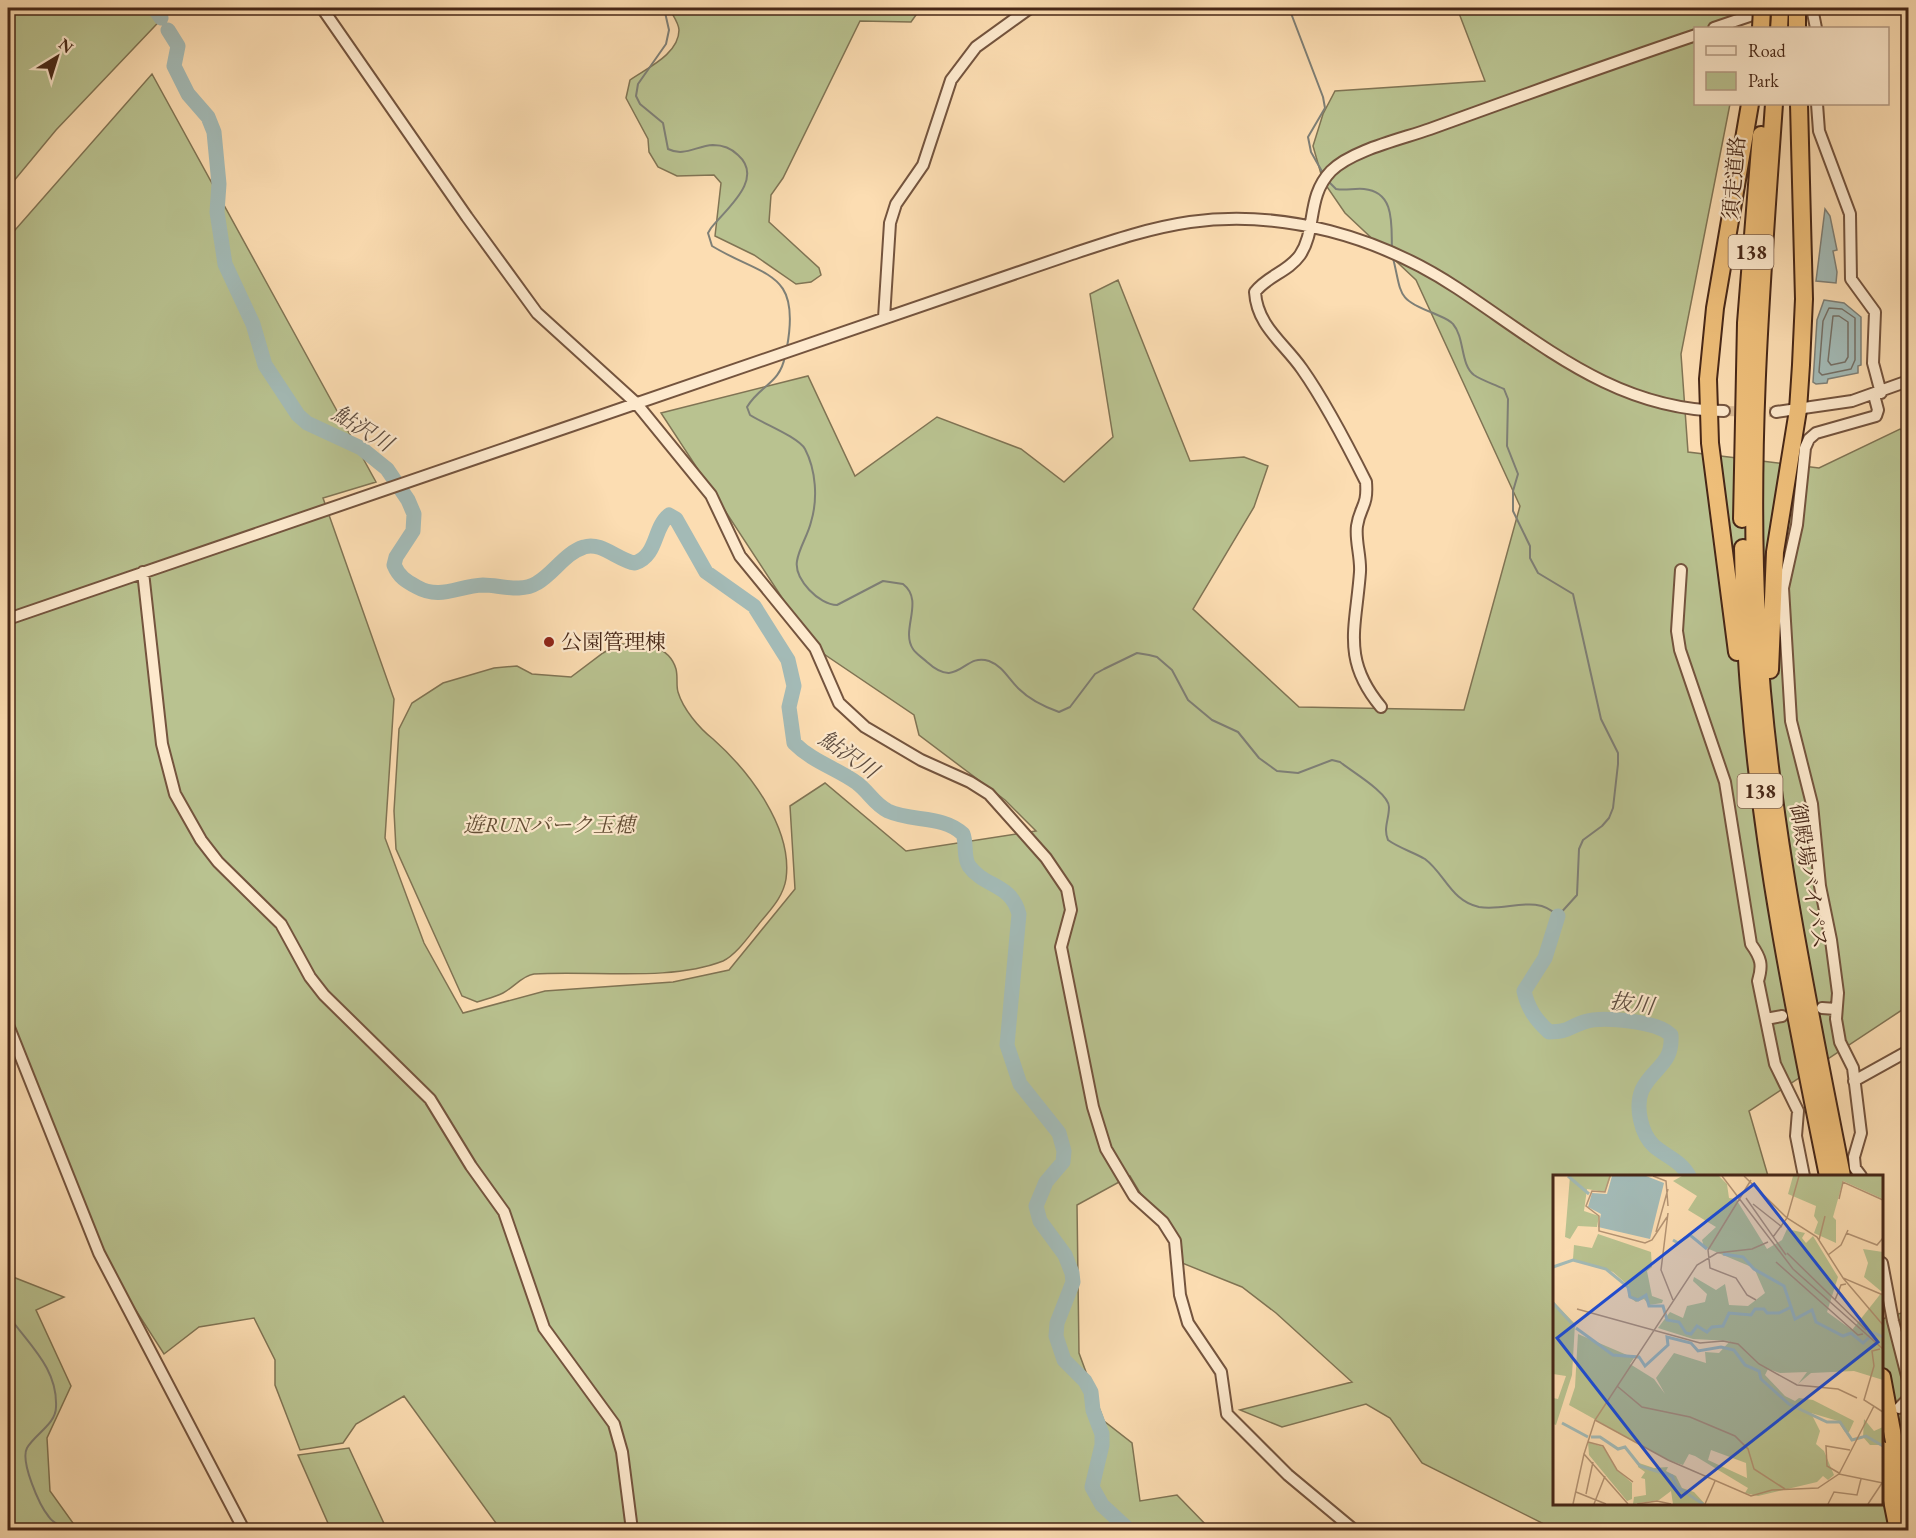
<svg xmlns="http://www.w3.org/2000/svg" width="1916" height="1538" viewBox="0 0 1916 1538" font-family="'EB Garamond','Noto Serif JP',serif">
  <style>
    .green { fill: #b9c290; stroke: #807454; stroke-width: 1.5 }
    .water { fill: #a3bab6; stroke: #7e7f76; stroke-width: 1.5 }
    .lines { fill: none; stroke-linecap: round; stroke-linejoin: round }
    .shore { stroke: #757066; stroke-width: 1.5 }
    .stream { stroke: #7e7f76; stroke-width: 2 }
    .river { stroke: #a3bab6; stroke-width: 15 }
    .minor-tunnel { stroke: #d8b993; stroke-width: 10; stroke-dasharray: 10 5; stroke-linecap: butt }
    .minor-casing { stroke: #74543e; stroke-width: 14 }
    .highway-casing { stroke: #472717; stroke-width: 20 }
    .minor { stroke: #fde9cd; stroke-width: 10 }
    .highway { stroke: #eebe79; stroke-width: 16 }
    .highway-bridge-casing { stroke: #472717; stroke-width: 20; stroke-linecap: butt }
    .highway-bridge { stroke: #eebe79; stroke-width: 16 }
    .poi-dot { fill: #8f2418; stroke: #fde9cd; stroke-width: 2 }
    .labels { text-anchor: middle; stroke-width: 4.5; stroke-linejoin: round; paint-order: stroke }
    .shield { fill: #fde9cd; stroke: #7e614e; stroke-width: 1.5 }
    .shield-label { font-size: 20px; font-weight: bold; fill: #472717 }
    .street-label { font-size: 21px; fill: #472717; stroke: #fde9cd }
    .poi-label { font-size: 21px; fill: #472717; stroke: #fde9cd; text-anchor: start }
    .park-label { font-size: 21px; font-style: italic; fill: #644e35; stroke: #fde9cd }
    .water-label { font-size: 22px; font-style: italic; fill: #5e4c3f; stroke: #fde9cd }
    .inset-river { fill: none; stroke: #a3bab6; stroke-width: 3 }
    .inset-road { fill: none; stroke: #b49474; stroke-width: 1.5 }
    .view { fill: #1d4ed8; fill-opacity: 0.15; stroke: #1d4ed8; stroke-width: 3 }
    .inset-edge { fill: none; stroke: #472717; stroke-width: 3 }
  </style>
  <rect width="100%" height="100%" fill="#fcddb2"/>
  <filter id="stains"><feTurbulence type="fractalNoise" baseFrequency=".00333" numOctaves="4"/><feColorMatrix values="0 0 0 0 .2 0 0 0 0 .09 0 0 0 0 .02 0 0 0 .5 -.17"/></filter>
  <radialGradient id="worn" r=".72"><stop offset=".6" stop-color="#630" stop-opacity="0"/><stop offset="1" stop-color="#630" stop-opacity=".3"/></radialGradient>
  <path class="green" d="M8 8H172L56 130 8 188Z
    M669 8H921L911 22 860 21 783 178 771 195 769 222 819 268 821 275 811 282 796 284 754 255 715 236 721 183 714 175 677 176 658 167 649 152 648 139 626 98 630 80C647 68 679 54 679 30 679 23 672 14 669 8Z
    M1457 8H1738L1737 28H1696V104H1730L1681 354 1688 452 1819 468 1900 429 1908 435V1006L1749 1111 1768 1176H1554V1504H1882V1319L1908 1311V1530H1556L1422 1463 1390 1418 1366 1404 1282 1427 1240 1410 1352 1382 1276 1313 1242 1287 1182 1263 1130 1176 1077 1205 1079 1353 1104 1421 1132 1443 1140 1501 1177 1495 1211 1530H501L404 1396 356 1424 343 1443 300 1450 275 1385V1360L254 1318 199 1327 164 1354 99 1253 8 1040V238L152 74 376 482 323 498 394 699 385 838 424 943 463 1013 545 991 673 982 729 970 795 889 790 806 825 783 906 851 1036 831 1005 800 919 735 914 715 815 648 661 413 808 376 855 476 937 417 1021 449 1064 482 1113 437 1090 294 1118 280 1190 461 1244 457 1268 466 1254 507 1193 609 1299 707 1464 710 1520 506 1416 280 1345 213 1323 181 1313 146 1323 114 1335 91 1485 81Z
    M619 644C641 644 668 643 676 669 678 677 676 685 678 692 683 709 699 728 713 739 749 771 793 828 786 879 783 898 769 911 758 925 749 936 736 955 723 961 670 982 591 970 534 974 523 975 513 988 503 993 495 997 486 999 477 1002L462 996 396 849 394 811 399 729 412 703 443 683 494 668 517 666 532 674 571 677 603 653Z
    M8 1272 13 1277 64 1297 36 1310 71 1386 47 1438 50 1491 78 1530H8Z
    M349 1448 387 1530H331L298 1455Z"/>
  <path class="water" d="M1825 209 1830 216 1837 250 1833 251 1837 272 1836 283 1816 281Z
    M1824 300 1844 303 1861 317V365L1858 366V373L1828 379 1827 383 1816 384 1813 382 1817 320Z"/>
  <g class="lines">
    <path class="shore" d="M1829 308 1842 309 1855 318V360L1851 369 1822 375 1819 372 1823 321Z
      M1833 316H1839L1848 322V357L1845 362 1831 365 1828 361Z"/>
    <path class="stream" d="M664 8 669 30 666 44 638 84 636 96 640 104 663 123 668 149C684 157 696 146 713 145 723 145 731 148 738 155 765 179 726 209 711 228L708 233 712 246C765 278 801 270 787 347
      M1289 8 1323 97 1325 108 1308 137 1311 152 1324 175
      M1327 180 1336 189C1345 191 1354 188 1364 189 1396 192 1391 226 1392 250
      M785 356C780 384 760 385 747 407L750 415C764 424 798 437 805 449 816 470 818 499 811 522 808 535 799 548 797 561 794 579 819 605 837 605L883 581 903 584C925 601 900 630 913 649 916 654 923 658 927 662 959 691 963 652 989 661 1003 666 1009 680 1019 689 1030 700 1045 707 1059 712L1070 707 1095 674 1104 669 1137 653 1149 655 1157 657 1172 670 1188 700 1212 720 1238 732 1259 758 1277 771 1298 773 1332 760 1340 762C1351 771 1389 793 1389 807 1389 820 1383 828 1388 840 1399 848 1413 852 1425 859 1445 874 1451 901 1479 907 1507 912 1536 893 1558 916L1577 895 1579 849 1583 840 1602 826 1609 818 1613 808 1618 764V753L1601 719 1573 594 1538 573 1530 558V546L1513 511V491L1518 474 1507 446 1508 399 1504 389C1494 384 1483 381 1474 375 1460 364 1465 338 1453 324 1449 319 1439 316 1433 313 1396 299 1402 294 1393 258
      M8 1315C28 1344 58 1368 56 1407 56 1424 35 1434 27 1448 20 1461 39 1505 49 1517 53 1523 61 1526 67 1530"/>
    <path class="river" d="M154 8 161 18
      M168 30 178 46 174 66 188 94 208 117 214 132 219 184 217 212 225 264 253 324 265 365 298 415 307 423 361 448 387 469 408 500 414 514 413 531 396 557 394 565C399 577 406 581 417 587 440 600 458 586 483 585 500 585 521 593 537 583 554 573 565 553 584 547 601 541 619 561 635 563 658 555 653 528 669 515L676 519 706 572 754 606 788 660 794 686 789 707 794 743C813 762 836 768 857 783 869 792 874 804 888 811 912 822 943 815 963 834 967 844 963 857 969 866 985 888 1011 883 1019 914L1007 1045 1020 1084 1059 1133 1064 1151 1063 1162 1046 1182 1036 1206 1040 1221 1065 1255 1072 1273 1073 1282 1057 1323 1056 1336 1064 1360 1085 1381 1091 1392 1093 1410 1102 1434V1445L1092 1487 1102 1505 1129 1530
      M1558 916 1545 958 1524 991C1528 1009 1536 1020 1549 1032 1569 1032 1568 1027 1584 1022 1603 1016 1657 1021 1671 1035 1673 1065 1653 1067 1642 1090 1635 1107 1641 1134 1654 1146 1667 1157 1681 1161 1689 1176"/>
    <path class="minor-tunnel" d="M1724 411 1776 412"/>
    <g class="minor-casing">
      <path id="minor" d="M322 8 467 217 537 313 636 403 711 495 740 556 815 648 839 703 865 727 921 760 970 782 989 794 1046 858 1067 889 1071 910 1061 947 1093 1107 1106 1149 1134 1196 1163 1222 1175 1241 1180 1295 1188 1323 1221 1372 1227 1414 1288 1475 1354 1530
        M1812 8 1816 28
        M1714 28 1767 10
        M1817 104 1819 131 1850 214 1851 279 1875 312 1873 363 1881 393
        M884 318 890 223 896 204 923 165 951 80 976 47 1030 8
        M1776 412 1852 401 1908 381
        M1681 570 1677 631 1680 650 1725 782 1751 944C1761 958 1763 965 1758 981L1775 1064 1798 1111 1796 1136 1804 1176
        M143 572 162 744 175 794 201 840 218 862 281 924 310 977 324 995 430 1099 471 1166 504 1212 544 1328 614 1424 622 1452 632 1530
        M8 619 1072 254C1111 241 1149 228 1190 222 1283 209 1380 237 1457 288 1542 344 1615 410 1724 411
        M1381 707C1341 659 1356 628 1360 572 1361 557 1355 540 1357 526 1360 506 1368 507 1366 482 1347 444 1326 403 1302 369 1284 343 1257 326 1255 292 1267 276 1288 272 1300 255 1317 230 1306 197 1331 171 1352 150 1402 139 1430 129 1518 97 1607 65 1696 35
        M1822 1008 1836 1009
        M1766 1019 1782 1016
        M8 1025 99 1253 244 1530
        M1854 1081 1908 1051
        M1861 1176 1855 1168 1854 1157 1861 1133 1853 1068 1840 1042 1836 1019 1838 993 1831 940 1820 886 1812 804 1791 721 1783 588 1797 525 1805 448 1809 439 1816 433 1876 416 1878 410 1874 395
        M1882 1263 1893 1321 1908 1380
        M1899 1408 1908 1399"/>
    </g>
    <g class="highway-casing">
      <path id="highway" d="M1797 8V28
        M1779 28 1780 8
        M1774 104C1762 275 1748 446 1757 619 1766 807 1806 992 1842 1176
        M1742 519 1746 323 1761 135
        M1743 548C1744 598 1745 648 1750 698 1763 859 1796 1018 1828 1176
        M1737 652 1710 443 1708 379 1715 308 1750 104
        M1770 670 1775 552 1798 410 1801 365 1804 299 1799 104
        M1882 1377 1908 1517
        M1882 1450 1898 1530"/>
    </g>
    <use href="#minor" class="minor"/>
    <use href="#highway" class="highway"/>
    <g class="highway-bridge-casing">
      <path id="highway-bridge" d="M1761 28 1762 8"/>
    </g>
    <use href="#highway-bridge" class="highway-bridge"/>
  </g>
  <circle class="poi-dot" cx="549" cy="642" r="6"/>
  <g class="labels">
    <g class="shield">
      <rect x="1728.5" y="235" width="45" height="34" rx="4.5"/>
      <rect x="1737.5" y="774" width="45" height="34" rx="4.5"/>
    </g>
    <g class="shield-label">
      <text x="1751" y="259">138</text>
      <text x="1760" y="798">138</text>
    </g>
    <g class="street-label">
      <text transform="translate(1734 178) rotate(-85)" y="7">須走道路</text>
      <text transform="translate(1809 876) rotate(81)" y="7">御殿場バイパス</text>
    </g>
    <g class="poi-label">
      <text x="561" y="649">公園管理棟</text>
    </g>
    <g class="park-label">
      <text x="549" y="832">遊RUNパーク玉穂</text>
    </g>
    <g class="water-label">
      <text transform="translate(363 428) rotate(32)" y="8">鮎沢川</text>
      <text transform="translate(849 754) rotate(35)" y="8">鮎沢川</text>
      <text transform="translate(1632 1003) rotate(8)" y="8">抜川</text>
    </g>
  </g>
  <g transform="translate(1553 1175)">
    <rect width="330" height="330" fill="#fcddb2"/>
    <path d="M17 1H58L52 17 34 14 31 36 46 41 44 52 25 51 17 64 12 62ZM129 1H166L174 9 176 23 183 24 214 74 229 65 234 54 252 58 249 63 253 68 260 61 285 102 274 137 299 155 329 117 311 102 315 88 310 74 330 77V205L301 196 258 198 245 209 254 197 227 198 215 194 212 200 232 221 242 226 246 223 260 225 301 246 296 257H292L285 246 258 238 267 256 263 269 271 276 281 300 275 305 270 301 264 307 205 321 192 318 195 313 142 281 136 279 130 290 115 285 16 230 22 212 25 159 81 183 77 189 101 204 112 219 103 203 121 178 153 188 152 177 166 178 177 166 140 164 105 153 117 137 130 143 134 131 152 127 154 119 140 106 141 102 163 115 172 109 176 130 195 131 212 118 201 93 151 72 149 65 163 52 135 35 144 21 120 6ZM158 275 193 288 194 303 155 285ZM240 1H330V24L290 6 280 42 283 45V68L261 58 265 47 261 41 263 31 235 19ZM45 59 98 77 99 92 94 96 99 121 110 125 109 128 96 130 91 124 83 127 75 121 76 111 60 97 20 84 21 70 39 73ZM0 126 22 149 19 200 3 250 0 249V223L5 224 13 201 0 199ZM311 244 321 256 330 252V270H317L310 262ZM35 267 50 272 63 294 79 308V324L74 326 36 280ZM86 288 101 293 115 292 113 296 123 301 129 313 141 317 152 329H120L118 316 106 325 80 329 81 322 93 320 92 304 88 303 92 297 85 292Z" fill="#b9c290" fill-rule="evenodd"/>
    <path d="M59 1H93L111 8 97 64 45 52 48 39 35 32 39 18 54 19Z" fill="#a3bab6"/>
    <path class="inset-river" d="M15 1 36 19M120 65 125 68 137 60 154 74M0 92 20 85 53 94 75 112 77 122 85 125 93 120 96 131H110L114 145 126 147 133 158 138 159 144 151 154 157 159 152 170 151 176 138 198 140 202 134H211L214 138H226L238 132 231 111 201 94 190 82 170 79M0 128 22 152M238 132 242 144 259 135 263 147 290 161 298 158 310 168 321 158 330 162M23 153 60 180 86 182 92 191 115 170 114 162 138 168 145 176 168 172 181 175 192 190 206 196 208 204 236 229 274 247H287L299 265 313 261 330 271M9 248 35 262M38 262H47L65 274 72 272 87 291 119 301 124 312 150 329"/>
    <path class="inset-road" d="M57 1 52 17 39 16 33 31 46 41V56L92 68 99 65 114 42M100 1 113 6 115 31M169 1 240 94 330 174M191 1 234 43 264 62 290 103 330 120M198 5 155 75 157 93 183 103 194 120 203 125M193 23 233 80M286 24 290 7 330 25M200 29 229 52M115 38 108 95 120 125M103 57 115 14M293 58 324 70 330 63M220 62 234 43 246 1M266 65 272 41M234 78 313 155M275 80 288 70 295 55M223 87 305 160 310 159M290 103 330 150M282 125 288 110 293 109M24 134 147 168 170 166 185 169 206 189 244 210 285 214 304 223M327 174 319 176 321 191 311 225 330 237M64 211 89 232 137 242 182 261 195 274 201 294 232 314M42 245 115 285 198 321 219 315 265 313 286 299 330 308M35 267 50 271 64 295 80 307M286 298 274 291 273 271 297 275M286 299 321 231M23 317 53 329M33 319 40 287M20 329 31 279M41 329 52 301M75 329 31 279 42 245 144 90 164 78 199 74 215 67M84 329 104 326 118 329M152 329 162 306M275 329 281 317 304 320 308 304M315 329 329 308"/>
    <path class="view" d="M201 9 325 167 128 322 4 163Z"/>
    <rect width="330" height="330" class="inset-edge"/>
  </g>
  <rect width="1916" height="1538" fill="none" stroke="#fcddb2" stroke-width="30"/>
  <rect x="9" y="9" width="1898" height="1520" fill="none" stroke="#472717" stroke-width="3"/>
  <rect x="15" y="15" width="1886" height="1508" fill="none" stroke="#472717" stroke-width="1.5"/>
  <rect x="1694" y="27" width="195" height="78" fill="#fde9cd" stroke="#b49b84" stroke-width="1.5"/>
  <rect x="1706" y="46" width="30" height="9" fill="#fde9cd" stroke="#b49b84" stroke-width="1.5"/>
  <text x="1748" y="57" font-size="18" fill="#472717">Road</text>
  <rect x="1706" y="72" width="30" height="18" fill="#b9c290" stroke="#b49b84" stroke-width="1.5"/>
  <text x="1748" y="87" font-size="18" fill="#472717">Park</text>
  <g transform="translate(57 57) rotate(38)" stroke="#fde9cd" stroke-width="4.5" paint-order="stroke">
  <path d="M0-4.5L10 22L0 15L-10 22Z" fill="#472717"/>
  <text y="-9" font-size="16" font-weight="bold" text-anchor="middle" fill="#472717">N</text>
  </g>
  <rect width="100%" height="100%" filter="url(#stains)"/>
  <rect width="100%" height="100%" fill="url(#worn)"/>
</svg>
